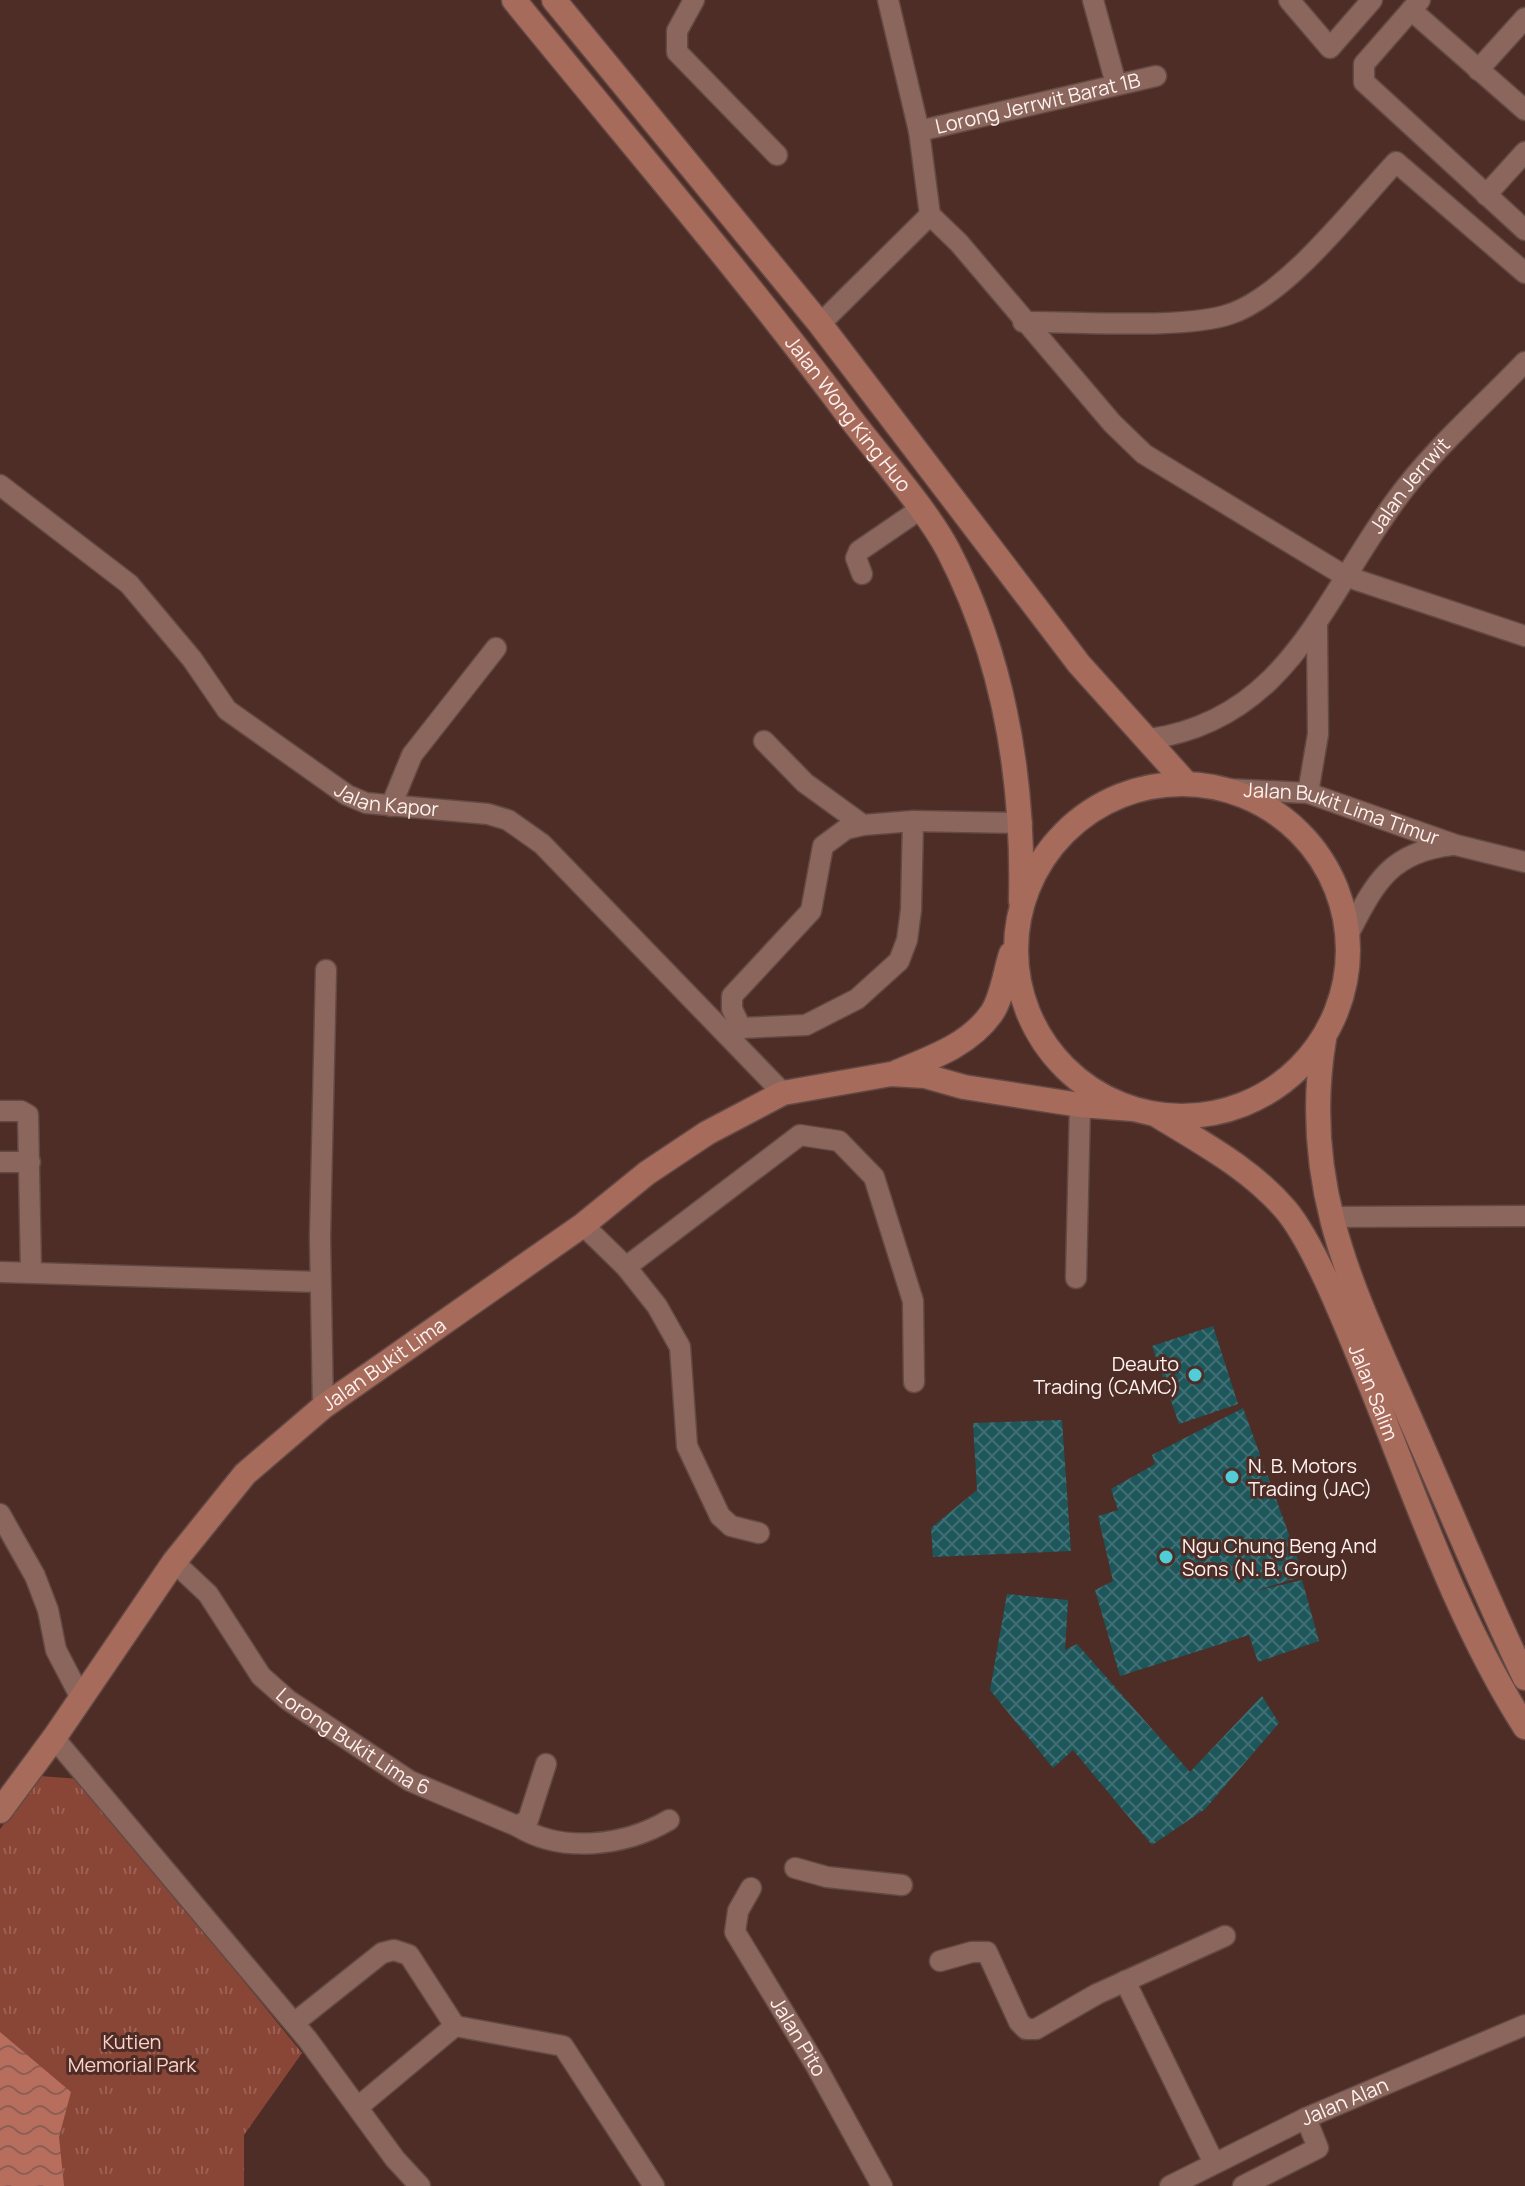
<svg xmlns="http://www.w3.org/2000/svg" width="1525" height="2186" viewBox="0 0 1525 2186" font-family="Manrope,sans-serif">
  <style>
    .park { fill: url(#park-tufts) }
    .water { fill: url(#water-waves) }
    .building { fill: url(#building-cross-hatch) }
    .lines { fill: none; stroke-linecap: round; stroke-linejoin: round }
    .minor-casing { stroke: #634944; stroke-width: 23 }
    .major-casing { stroke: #634944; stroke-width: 27 }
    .minor { stroke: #8b665d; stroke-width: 20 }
    .major { stroke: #a76b5c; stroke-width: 24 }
    .poi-dot { fill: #52ccd6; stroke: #4d2d26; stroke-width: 3 }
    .labels { text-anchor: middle; stroke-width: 6; stroke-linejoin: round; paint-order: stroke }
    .street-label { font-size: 20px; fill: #fef1ee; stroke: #4d2d26 }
    .poi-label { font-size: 20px; fill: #fef1ee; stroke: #4d2d26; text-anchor: start }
    .park-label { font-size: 20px; fill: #fdd2c8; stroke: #4d2d26 }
  </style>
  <defs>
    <pattern id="park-tufts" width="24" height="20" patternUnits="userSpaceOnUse" patternTransform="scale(2)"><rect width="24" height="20" fill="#894637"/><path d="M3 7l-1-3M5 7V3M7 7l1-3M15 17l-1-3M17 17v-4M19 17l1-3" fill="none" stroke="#9b6154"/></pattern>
    <pattern id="water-waves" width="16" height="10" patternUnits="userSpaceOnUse" patternTransform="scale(2)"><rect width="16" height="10" fill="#b86e5d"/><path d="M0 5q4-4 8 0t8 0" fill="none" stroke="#8d5f54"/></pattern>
    <pattern id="building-cross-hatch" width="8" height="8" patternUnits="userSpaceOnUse" patternTransform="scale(2)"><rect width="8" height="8" fill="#1d565b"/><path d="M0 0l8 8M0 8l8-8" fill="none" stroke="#3f6f73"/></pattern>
  </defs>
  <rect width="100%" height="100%" fill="#4d2d26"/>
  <path class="park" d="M40 1776 80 1779 302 2053 244 2135V2186H0V1829Z"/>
  <path class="water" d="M0 2032 71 2092 59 2137 64 2186H0Z"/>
  <path class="building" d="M1213 1326 1238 1404 1179 1424 1152 1346Z
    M1243 1408 1304 1576 1251 1592 1302 1580 1319 1641 1258 1662 1249 1635 1120 1676 1095 1590 1113 1581 1098 1516 1118 1510 1111 1489 1155 1464 1152 1455Z
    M1062 1420 1071 1551 933 1557 931 1528 977 1490 973 1423Z
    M1007 1594 1068 1600 1065 1650 1077 1644 1190 1772 1262 1696 1279 1723 1205 1809 1152 1845 1073 1750 1053 1768 990 1690Z"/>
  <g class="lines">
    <g class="minor-casing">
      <g id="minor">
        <path d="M694 0 677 31V52L777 155"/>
        <path d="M888 0 919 131 930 215 959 243 1112 423 1144 454 1345 576 1525 636"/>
        <path d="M1093 0 1116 84"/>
        <path d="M1289 0 1330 48 1372 0"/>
        <path d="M1420 0 1364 64V82L1525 230"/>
        <path d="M1411 10 1525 110"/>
        <path d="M1478 70 1525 18"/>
        <path id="s1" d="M919 131 1156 76"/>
        <path d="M1486 195 1525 152"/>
        <path d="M1023 322C1076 321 1184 330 1230 314 1287 295 1354 207 1396 162L1525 273"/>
        <path d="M820 324 930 215"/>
        <path id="s2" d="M0 485 129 584 192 659 227 710 347 795 366 803 488 814 508 820 542 844 783 1093"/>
        <path d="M862 574 856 558 859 551 919 510"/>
        <path id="s3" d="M1150 739C1288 719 1323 599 1396 500 1433 449 1482 407 1525 362"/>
        <path d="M764 741 805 783 863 825 913 821 1022 823"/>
        <path id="s4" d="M1227 789 1308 793 1456 845 1525 862"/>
        <path d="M1308 793 1318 734 1317 627"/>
        <path d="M391 806 412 755 496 648"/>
        <path d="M1349 933C1375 883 1390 852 1452 845"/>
        <path d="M741 1028 732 1009V996L811 911 823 846 846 829 863 825"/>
        <path d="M731 1038 741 1028 806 1025 857 999 899 961 907 940 911 910 913 821"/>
        <path d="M0 1111H21L28 1115 31 1272"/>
        <path d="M0 1162H30"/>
        <path d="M1331 1217 1525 1216"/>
        <path d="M583 1225 626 1267 657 1306 680 1347 687 1446 720 1516 731 1526 759 1533"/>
        <path d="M626 1267 800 1135 839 1141 874 1177 913 1301 914 1382"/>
        <path d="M0 1272 320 1282"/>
        <path d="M1076 1278 1080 1105"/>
        <path d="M323 1407 320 1237 326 970"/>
        <path d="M0 1514 35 1576 48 1610 56 1650 80 1696"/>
        <path id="s5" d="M174 1562 208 1594 261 1676 288 1700 410 1781 517 1826 528 1820 546 1764"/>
        <path d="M54 1738 308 2040 395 2159 420 2186"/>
        <path d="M517 1826C562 1854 625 1846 669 1820"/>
        <path d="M795 1868 827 1877 902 1885"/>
        <path id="s6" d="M751 1888 738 1911 735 1932 815 2064 882 2186"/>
        <path d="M940 1961 972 1952H987L1019 2022 1026 2029H1036L1097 1994 1225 1936"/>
        <path d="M1125 1981 1214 2163"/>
        <path d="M294 2023 382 1953 394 1950 409 1955 455 2026"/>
        <path d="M358 2107 455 2026 563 2046 654 2186"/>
        <path id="s7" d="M1170 2186 1306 2118 1525 2025"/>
        <path d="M1243 2186 1318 2148 1306 2118"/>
      </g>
    </g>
    <g class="major-casing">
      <g id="major">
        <path id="s8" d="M514 0C627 139 744 275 851 419 880 457 927 510 948 550 1005 660 1024 779 1021 901"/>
        <path d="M554 0 820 324 1079 664 1186 783"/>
        <circle cx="1182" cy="950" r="166"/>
        <path d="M1324 1039C1298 1194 1360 1302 1419 1439 1454 1519 1487 1599 1525 1678"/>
        <path d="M897 1072C931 1058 969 1045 991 1014 1002 999 1005 972 1011 954"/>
        <path id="s9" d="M1155 1114C1202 1143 1250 1168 1286 1210 1315 1245 1348 1330 1366 1374 1414 1492 1456 1619 1525 1727"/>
        <path id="s10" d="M0 1811 54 1738 174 1562 245 1474 323 1407 583 1225 647 1173 707 1133 783 1093 891 1074 925 1076 964 1087 1080 1105 1133 1109"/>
      </g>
    </g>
    <use href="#minor" class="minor"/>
    <use href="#major" class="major"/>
  </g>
  <g class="poi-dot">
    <circle cx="1195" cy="1375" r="8"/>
    <circle cx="1232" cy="1477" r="8"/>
    <circle cx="1166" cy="1557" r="8"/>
  </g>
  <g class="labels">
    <g class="street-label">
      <text dy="7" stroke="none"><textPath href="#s1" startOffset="122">Lorong Jerrwit Barat 1B</textPath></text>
      <text dy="7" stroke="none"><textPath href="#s8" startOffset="532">Jalan Wong King Huo</textPath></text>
      <text dy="7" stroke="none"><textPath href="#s3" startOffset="376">Jalan Jerrwit</textPath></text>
      <text dy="7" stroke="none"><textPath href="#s2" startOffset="510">Jalan Kapor</textPath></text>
      <text dy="7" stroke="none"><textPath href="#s4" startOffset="118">Jalan Bukit Lima Timur</textPath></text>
      <text dy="7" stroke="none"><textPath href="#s10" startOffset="594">Jalan Bukit Lima</textPath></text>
      <text dy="7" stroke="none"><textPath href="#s9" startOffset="366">Jalan Salim</textPath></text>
      <text dy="7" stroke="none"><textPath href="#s5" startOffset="258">Lorong Bukit Lima 6</textPath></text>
      <text dy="7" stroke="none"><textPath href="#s6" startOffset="170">Jalan Pito</textPath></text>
      <text dy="7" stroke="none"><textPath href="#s7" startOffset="194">Jalan Alan</textPath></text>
    </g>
    <g class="poi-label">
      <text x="1179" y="1371" text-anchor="end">Deauto<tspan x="1179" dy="23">Trading (CAMC)</tspan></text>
      <text x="1248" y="1473">N. B. Motors<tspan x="1248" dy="23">Trading (JAC)</tspan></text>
      <text x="1182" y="1553">Ngu Chung Beng And<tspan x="1182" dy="23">Sons (N. B. Group)</tspan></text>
    </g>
    <g class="park-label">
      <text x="132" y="2049">Kutien<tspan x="132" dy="23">Memorial Park</tspan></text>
    </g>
  </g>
</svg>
